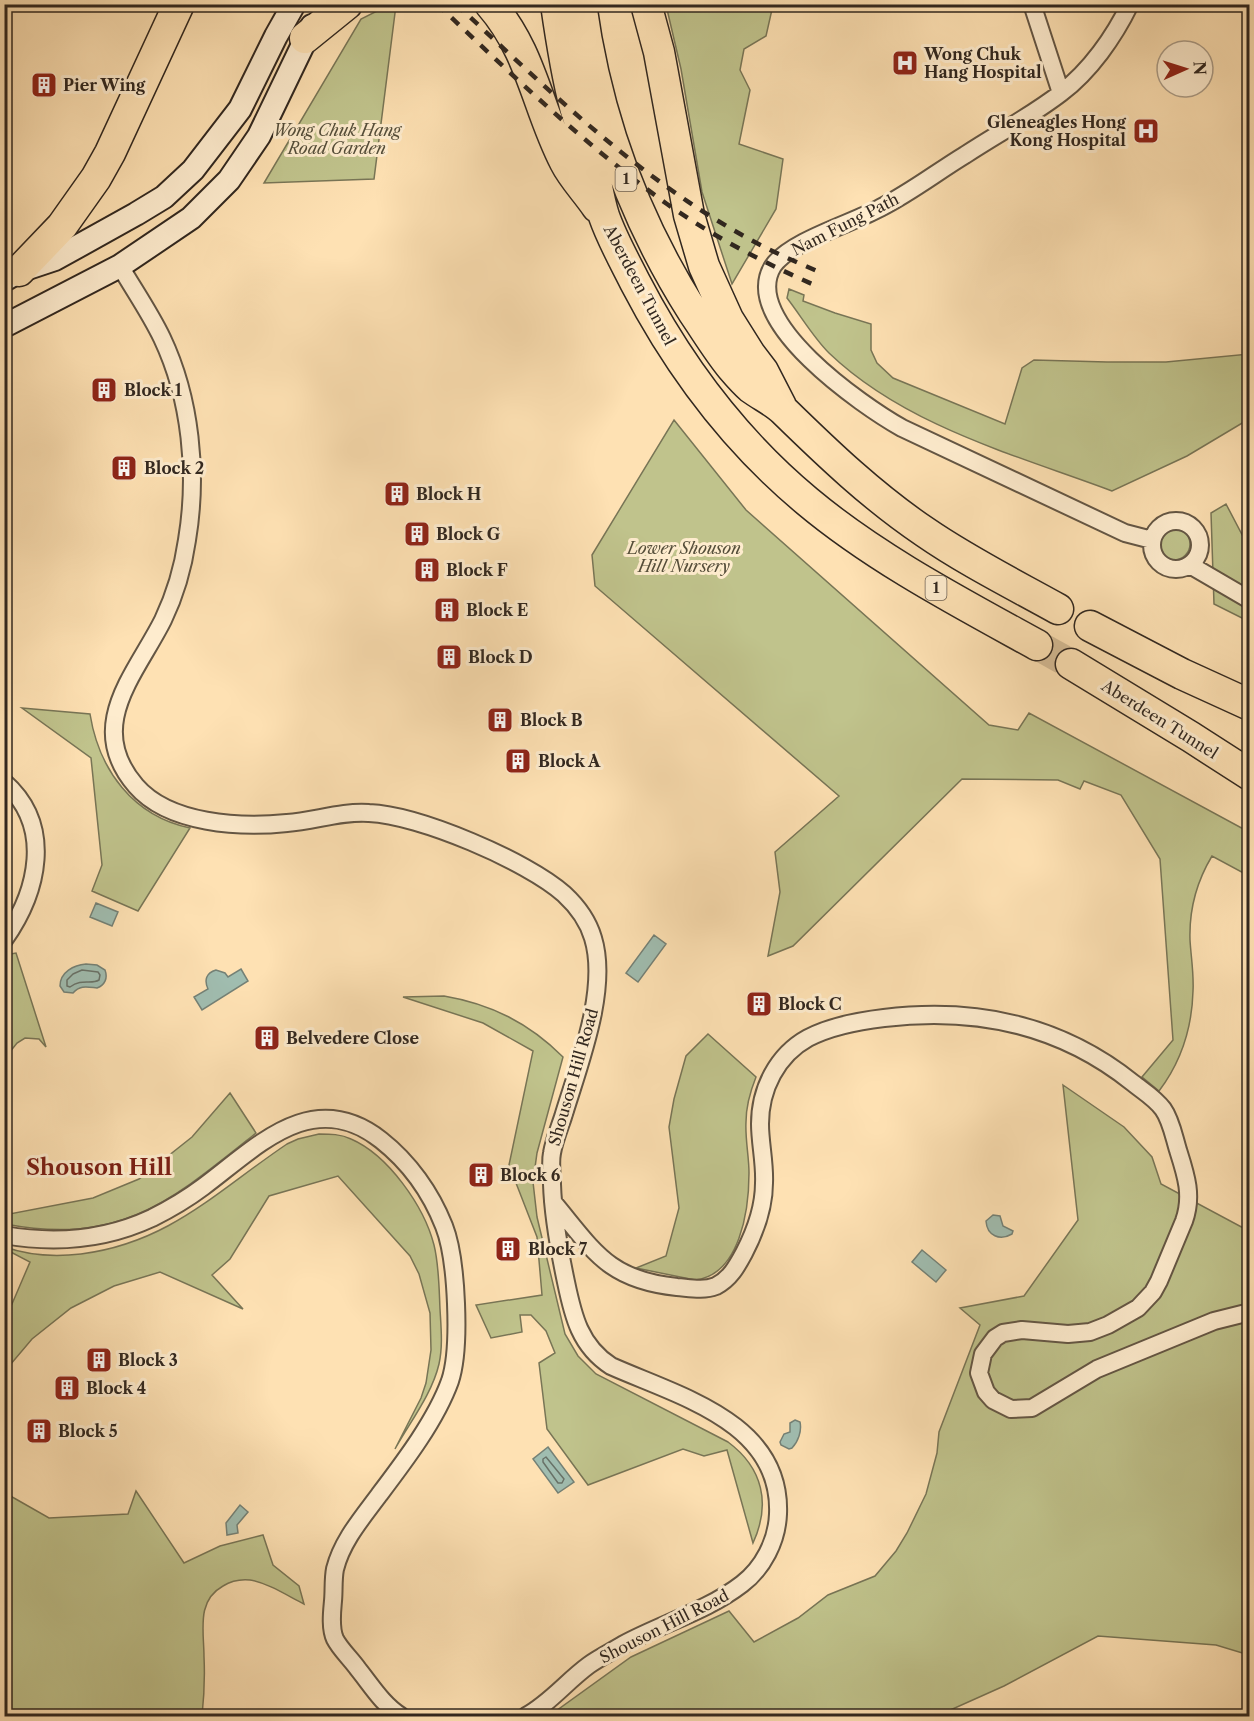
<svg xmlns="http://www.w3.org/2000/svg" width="1254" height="1721" viewBox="0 0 1254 1721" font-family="'Libre Caslon Text',serif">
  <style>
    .green { fill: #c0c38c; stroke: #787556; stroke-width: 1.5 }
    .water { fill: #a0bdb0; stroke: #748176; stroke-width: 1.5 }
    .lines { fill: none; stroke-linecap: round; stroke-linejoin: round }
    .shore { stroke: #687268; stroke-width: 1.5 }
    .highway-tunnel { stroke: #d5bc95; stroke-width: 30; stroke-dasharray: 30 15; stroke-linecap: butt }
    .street-casing { stroke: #645644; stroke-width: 20 }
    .secondary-casing { stroke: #31271f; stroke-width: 26 }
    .highway-casing { stroke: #31271f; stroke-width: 33 }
    .street { stroke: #feecce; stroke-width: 16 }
    .secondary { stroke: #feecce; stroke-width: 22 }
    .highway { stroke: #fee1b3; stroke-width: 30 }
    .rail { stroke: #31271f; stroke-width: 4.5; stroke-dasharray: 10 10; stroke-linecap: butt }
    .labels { text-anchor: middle; stroke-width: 6; stroke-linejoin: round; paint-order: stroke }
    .shield { fill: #feecce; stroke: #6e6254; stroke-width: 1.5 }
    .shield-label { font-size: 15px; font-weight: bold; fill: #31271f }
    .poi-label { font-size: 16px; font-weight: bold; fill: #31271f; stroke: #feecce; text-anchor: start }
    .park-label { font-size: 16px; font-style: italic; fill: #554e3a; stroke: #feecce }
    .street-label { font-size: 16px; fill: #31271f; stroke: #feecce }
    .district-label { font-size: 22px; font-weight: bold; fill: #7a1f14; stroke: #feecce }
  </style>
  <rect width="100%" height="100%" fill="#fee1b3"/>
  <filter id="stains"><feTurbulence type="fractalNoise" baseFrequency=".00333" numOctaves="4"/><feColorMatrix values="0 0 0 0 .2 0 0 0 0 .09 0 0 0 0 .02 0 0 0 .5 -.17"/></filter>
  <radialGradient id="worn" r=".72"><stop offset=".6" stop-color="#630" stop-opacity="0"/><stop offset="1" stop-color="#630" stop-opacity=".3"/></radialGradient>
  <path class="green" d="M389 5H396L374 179 264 183 361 19Z
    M666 5H773L766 36 744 49 740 70 750 90 739 144 783 159 776 209 732 284 702 192 681 69Z
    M789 289 804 295 803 301 835 313 871 324V350L877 363 893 378 1005 424 1022 368 1034 360 1107 362H1166L1249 354V419L1187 456 1112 491C1016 455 905 426 829 353 813 337 801 316 787 298Z
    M674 420 746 510 989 725 1018 730 1029 713 1249 832V876L1212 856C1197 881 1189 910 1190 940 1191 957 1194 974 1193 991 1192 1028 1181 1062 1159 1091L1142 1077 1173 1040 1160 859 1121 795 1084 781 1080 789 1058 780 962 779 793 946 768 956 780 892 775 852 839 796 595 586 592 555Z
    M1226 504 1249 548 1250 615 1246 620 1214 604 1211 513Z
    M1158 544a16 16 0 1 1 32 0a16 16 0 1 1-32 0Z
    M22 708 90 714C99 770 133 816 190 828L138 911 92 891 102 865 91 758Z
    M16 953 46 1047 39 1039 25 1038 17 1043 5 1058V955Z
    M444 996C491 1004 529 1023 563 1057L537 1153 533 1182 537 1217 565 1334 578 1356 596 1374 728 1442C763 1468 771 1504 753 1543L727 1450 704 1456 683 1449 588 1485 547 1429 539 1363 555 1353 546 1331 531 1315H520L522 1332 491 1338 476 1305 542 1295 537 1237 509 1165 533 1051 483 1023 403 997Z
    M708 1034 756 1077C750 1092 746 1106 746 1122 745 1139 749 1156 749 1173 749 1210 740 1275 695 1280L636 1268 666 1256 679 1208 669 1127 674 1099 686 1056Z
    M1063 1085 1124 1127 1152 1157 1161 1184 1249 1231V1655L1216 1645 1098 1636 1004 1686 937 1716H549L631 1657 729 1611 754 1642 798 1618 828 1595 875 1576 896 1551 907 1533 926 1494 937 1453 939 1432 980 1325 960 1308 1024 1296 1078 1220Z
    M230 1093 256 1133C171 1201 121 1246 5 1224L4 1215 93 1198 139 1179 192 1137Z
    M319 1134C330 1134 341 1134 351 1139 388 1155 424 1206 434 1245 439 1265 439 1287 440 1309 441 1327 443 1346 439 1364 432 1394 410 1422 395 1449L421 1398 426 1383 431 1350 430 1313 419 1274 410 1256 338 1176 269 1196 230 1259 212 1275 243 1309 160 1272 114 1286 71 1308 32 1339 5 1371V1314L12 1304 30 1262 5 1249V1247C30 1256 54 1257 81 1254 169 1243 217 1191 287 1144L298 1139Z
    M4 1491 14 1498 49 1518 128 1514 136 1491 184 1563 220 1546 263 1535 273 1565 299 1586 304 1604C288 1596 268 1583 250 1580 240 1579 231 1581 223 1586 196 1601 204 1631 204 1657 205 1677 204 1697 202 1716H5Z"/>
  <path class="water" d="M96 903 118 912 112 926 90 917Z
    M654 935 666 944 638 982 626 973Z
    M86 964 97 965 105 970C108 978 105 985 97 988 87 987 80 985 73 993L64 992 60 986C60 972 74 965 86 964Z
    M241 969 248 981 202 1010 194 997 208 989C204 980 206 973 216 970L225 973 228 977Z
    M993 1215 1000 1216 1003 1226 1013 1231 1012 1234C1000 1241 987 1236 986 1221Z
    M922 1250 946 1270 936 1282 912 1262Z
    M795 1420 800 1422C802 1431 798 1442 792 1448L789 1449 781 1445 780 1442 784 1434 790 1432V1423Z
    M548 1447 574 1482 558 1493 533 1459Z
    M240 1505 248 1512 237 1525 238 1533 227 1535 226 1523Z"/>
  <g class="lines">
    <path class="shore" d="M82 970 98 972 100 975 99 980C91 985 82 978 70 987L67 986V980L73 974Z
      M546 1457 564 1479 562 1483H558L543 1462V1459Z"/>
    <path class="highway-tunnel" d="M1037 645 1071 664"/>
    <g class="street-casing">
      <path id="street" d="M1032 4 1061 93
        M1130 4C1114 37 1090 71 1061 93 1031 116 997 134 965 155 937 172 910 193 880 208 853 223 790 241 773 266 739 321 863 406 902 428L1125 533 1152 540
        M120 266C134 290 150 313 162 338 191 399 198 474 187 540 183 568 175 595 163 620 136 674 84 726 136 786 169 824 240 828 287 823 315 821 341 811 369 813 419 815 527 861 564 894 577 906 588 921 593 938 609 990 578 1067 563 1117 559 1129 554 1141 552 1153 550 1163 552 1174 552 1184 553 1217 559 1249 566 1282 573 1316 580 1346 611 1366 678 1396 782 1422 778 1514 777 1541 763 1568 742 1584 707 1611 663 1623 624 1644 613 1651 600 1657 589 1665 567 1681 550 1703 526 1716
        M1152 545a24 24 0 1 1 48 0a24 24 0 1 1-48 0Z
        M1190 565 1250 600
        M4 782C54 826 38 892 4 940
        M553 1202C594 1251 608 1280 677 1287 690 1288 703 1291 716 1286 730 1279 737 1266 744 1253 755 1232 764 1206 764 1183 765 1163 760 1143 760 1124 760 1089 777 1055 808 1038 831 1026 858 1021 884 1018 975 1007 1061 1025 1133 1083 1143 1091 1155 1098 1163 1109 1171 1120 1174 1137 1178 1150 1186 1175 1193 1196 1184 1221L1159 1281 1153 1292 1138 1308 1108 1325 1090 1332 1068 1334 1022 1330 1003 1333 995 1338 983 1354 979 1373 986 1392 993 1400 1011 1409 1032 1408 1097 1369 1214 1321 1250 1312
        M4 1235C55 1244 105 1240 152 1218 170 1209 187 1199 203 1187 257 1147 312 1086 381 1140 409 1162 431 1193 444 1226 457 1259 461 1348 450 1381 436 1420 404 1462 379 1495 362 1518 342 1541 335 1569 333 1579 334 1591 333 1601 332 1612 330 1628 335 1639 340 1649 351 1659 358 1669 371 1685 383 1705 401 1716"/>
    </g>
    <g class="secondary-casing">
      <path id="secondary" d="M4 280 19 271 55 259 136 214 164 197 193 170 240 109 276 36 294 4
        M4 326 120 266 191 218 229 180 259 136 312 26"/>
    </g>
    <g class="highway-casing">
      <path id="highway" d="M490 4C532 52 537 108 565 162 573 178 587 192 597 207
        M556 4C561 39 566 73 575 107 580 124 587 141 591 159 596 177 598 198 604 216 612 239 624 260 635 282 678 365 735 441 807 501 875 558 959 602 1037 645
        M581 4C596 114 634 219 693 312 706 331 718 351 732 368 738 375 744 382 751 388 762 396 775 402 784 411 828 454 873 497 925 532 967 561 1013 584 1058 609
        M646 4 659 52 689 215 704 266 728 319 750 354 763 371 781 406
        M305 38 347 4
        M19 271 62 226 96 178 110 153 179 4
        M1090 626 1182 674 1250 705
        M1071 664 1191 737 1250 775"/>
    </g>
    <use href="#street" class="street"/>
    <use href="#secondary" class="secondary"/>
    <use href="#highway" class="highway"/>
    <path class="rail" d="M437 4C511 74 585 145 667 204 714 237 766 264 819 287
      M456 4C546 88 635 175 742 235 768 250 796 262 824 274"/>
  </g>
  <defs>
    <g id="hospital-square" transform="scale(1.35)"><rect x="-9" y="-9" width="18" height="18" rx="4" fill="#8f2418" stroke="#feecce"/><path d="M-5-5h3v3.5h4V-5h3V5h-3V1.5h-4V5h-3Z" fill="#fff"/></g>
    <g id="building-square" transform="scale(1.35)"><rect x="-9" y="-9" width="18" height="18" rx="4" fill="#8f2418" stroke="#feecce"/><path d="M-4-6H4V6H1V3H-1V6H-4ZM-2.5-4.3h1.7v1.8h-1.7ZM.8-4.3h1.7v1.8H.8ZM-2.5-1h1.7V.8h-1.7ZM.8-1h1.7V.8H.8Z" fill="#fff"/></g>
  </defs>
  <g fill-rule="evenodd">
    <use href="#hospital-square" x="905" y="63"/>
    <use href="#building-square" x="44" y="85"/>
    <use href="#hospital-square" x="1146" y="131"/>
    <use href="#building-square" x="104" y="390"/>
    <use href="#building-square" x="124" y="468"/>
    <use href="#building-square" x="397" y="494"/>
    <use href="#building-square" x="417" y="534"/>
    <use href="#building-square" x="427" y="570"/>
    <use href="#building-square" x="447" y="610"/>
    <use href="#building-square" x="449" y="657"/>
    <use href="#building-square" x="500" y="720"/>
    <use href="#building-square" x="518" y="761"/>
    <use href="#building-square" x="759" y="1004"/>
    <use href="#building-square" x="267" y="1038"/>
    <use href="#building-square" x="481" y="1175"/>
    <use href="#building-square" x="508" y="1249"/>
    <use href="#building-square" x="99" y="1360"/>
    <use href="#building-square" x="67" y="1388"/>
    <use href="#building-square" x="39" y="1431"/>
  </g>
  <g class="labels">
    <g class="shield">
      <rect x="615.5" y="167" width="21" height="24" rx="4.5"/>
      <rect x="925.5" y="576" width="21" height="24" rx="4.5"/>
    </g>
    <g class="shield-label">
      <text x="626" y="184">1</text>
      <text x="936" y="593">1</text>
    </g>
    <g class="poi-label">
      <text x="924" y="60">Wong Chuk<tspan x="924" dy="18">Hang Hospital</tspan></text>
      <text x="63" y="91">Pier Wing</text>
      <text x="1126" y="128" text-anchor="end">Gleneagles Hong<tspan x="1126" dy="18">Kong Hospital</tspan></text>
      <text x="124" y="396">Block 1</text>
      <text x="144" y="474">Block 2</text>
      <text x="416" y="500">Block H</text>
      <text x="436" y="540">Block G</text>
      <text x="446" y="576">Block F</text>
      <text x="466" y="616">Block E</text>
      <text x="468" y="663">Block D</text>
      <text x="520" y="726">Block B</text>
      <text x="538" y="767">Block A</text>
      <text x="778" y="1010">Block C</text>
      <text x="286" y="1044">Belvedere Close</text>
      <text x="500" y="1181">Block 6</text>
      <text x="528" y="1255">Block 7</text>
      <text x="118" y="1366">Block 3</text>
      <text x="86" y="1394">Block 4</text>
      <text x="58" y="1437">Block 5</text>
    </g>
    <g class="park-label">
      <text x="337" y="136">Wong Chuk Hang<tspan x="337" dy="18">Road Garden</tspan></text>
      <text x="684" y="554">Lower Shouson<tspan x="684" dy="18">Hill Nursery</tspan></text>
    </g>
    <g class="street-label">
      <text transform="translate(845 224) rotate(-27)" y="6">Nam Fung Path</text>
      <text transform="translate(640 285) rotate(62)" y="6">Aberdeen Tunnel</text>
      <text transform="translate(1160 719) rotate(32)" y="6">Aberdeen Tunnel</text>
      <text transform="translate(573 1077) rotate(-74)" y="6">Shouson Hill Road</text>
      <text transform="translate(664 1626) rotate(-27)" y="6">Shouson Hill Road</text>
    </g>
    <g class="district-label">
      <text x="99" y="1175">Shouson Hill</text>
    </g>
  </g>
  <rect width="1254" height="1721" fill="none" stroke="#fee1b3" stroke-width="24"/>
  <rect x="6" y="6" width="1242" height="1709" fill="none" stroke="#31271f" stroke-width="3"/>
  <rect x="12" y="12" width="1230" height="1697" fill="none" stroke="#31271f" stroke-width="1.5"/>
  <g transform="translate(1185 69) rotate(87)"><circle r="28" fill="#feecce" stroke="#ac9d88" stroke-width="1.5"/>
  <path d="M0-4.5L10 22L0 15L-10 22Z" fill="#8f2418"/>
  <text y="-9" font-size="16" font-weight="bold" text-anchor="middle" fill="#31271f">N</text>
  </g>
  <rect width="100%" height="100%" filter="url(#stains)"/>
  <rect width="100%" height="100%" fill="url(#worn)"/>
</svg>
